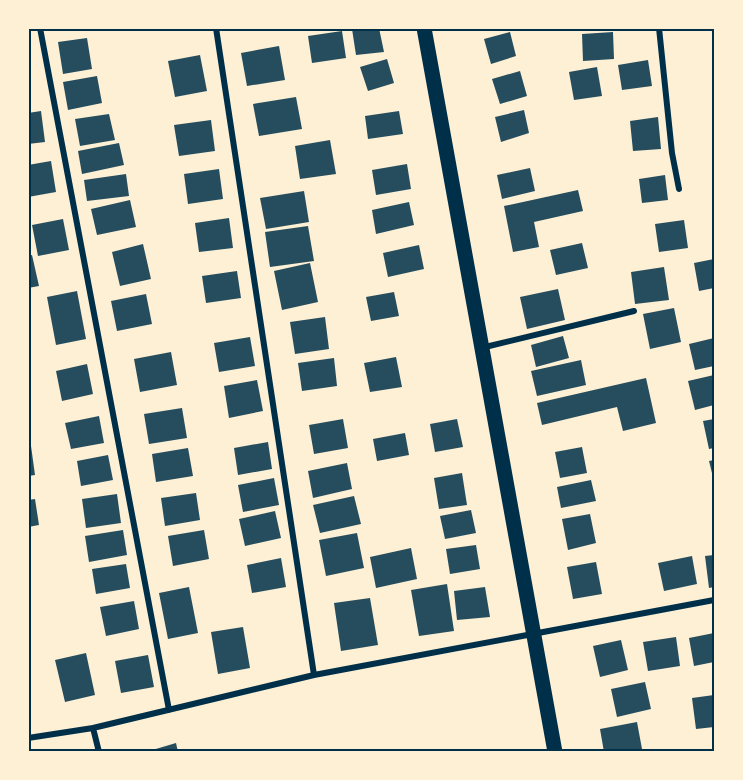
<svg xmlns="http://www.w3.org/2000/svg" width="743" height="780" viewBox="0 0 743 780" font-family="'DejaVu Sans',sans-serif">
  <style>
    .building { fill: #264d5e }
    .lines { fill: none; stroke-linecap: round; stroke-linejoin: round }
    .minor { stroke: #003049; stroke-width: 6 }
    .primary { stroke: #003049; stroke-width: 15 }
    .neatline { fill: none; stroke: #003049; stroke-width: 2 }
  </style>
  <rect width="100%" height="100%" fill="#fdf0d5"/>
  <path class="building" d="M379 28 384 52 356 55 352 29Z
    M342 31 346 58 312 63 308 36Z
    M510 32 516 56 491 64 484 39Z
    M613 32 614 59 583 61 582 34Z
    M87 38 92 69 63 74 58 42Z
    M279 46 285 80 247 86 241 53Z
    M200 55 207 91 175 97 168 61Z
    M387 59 394 83 368 91 360 67Z
    M648 60 652 86 622 90 618 65Z
    M597 67 602 96 574 100 569 72Z
    M520 71 527 96 500 104 492 79Z
    M97 76 102 103 68 110 63 82Z
    M296 97 302 129 259 136 253 104Z
    M524 110 529 133 501 142 495 117Z
    M41 111 45 142 28 144V113Z
    M399 111 403 134 368 139 365 116Z
    M109 114 115 140 80 146 75 119Z
    M658 117 661 149 633 151 630 121Z
    M211 120 215 151 179 156 174 125Z
    M330 140 336 174 300 179 295 146Z
    M119 143 124 165 82 174 78 151Z
    M51 161 56 192 28 197V165Z
    M407 164 411 189 376 195 372 170Z
    M530 168 535 191 502 199 497 175Z
    M219 169 223 199 188 204 184 174Z
    M126 174 129 196 87 201 84 180Z
    M665 175 668 200 642 203 639 179Z
    M578 190 583 211 534 222 539 247 513 252 504 206Z
    M304 191 309 222 266 229 260 198Z
    M130 200 136 227 97 235 91 209Z
    M409 202 414 225 376 234 372 210Z
    M229 218 233 248 199 252 195 223Z
    M63 219 69 250 38 256 32 225Z
    M684 220 688 248 659 252 655 224Z
    M308 226 314 261 270 267 265 232Z
    M582 243 588 268 556 275 550 250Z
    M143 244 151 279 120 286 112 252Z
    M419 245 424 269 388 277 383 253Z
    M32 255 39 286 28 288V256Z
    M714 259V288L699 291 694 263Z
    M310 263 318 302 282 310 274 271Z
    M664 267 669 300 635 304 631 272Z
    M237 271 241 298 206 303 202 276Z
    M558 289 565 320 527 329 520 297Z
    M77 291 86 339 56 345 47 297Z
    M394 292 399 316 371 321 366 297Z
    M146 294 152 324 117 331 111 301Z
    M674 308 681 342 650 349 643 314Z
    M325 317 329 349 295 354 290 322Z
    M563 336 569 358 536 367 531 345Z
    M250 337 255 366 219 372 214 343Z
    M714 338V366L695 370 689 344Z
    M171 352 177 385 140 392 134 359Z
    M396 357 402 387 370 392 364 363Z
    M334 358 337 386 302 391 298 363Z
    M581 360 586 385 537 396 531 371Z
    M87 364 93 394 62 401 56 371Z
    M714 375V405L695 410 688 381Z
    M646 378 656 423 623 431 617 407 542 425 537 403Z
    M257 380 263 411 229 418 224 386Z
    M182 408 187 438 149 444 144 414Z
    M99 416 104 443 71 449 65 423Z
    M343 419 348 448 314 454 309 425Z
    M457 419 463 447 435 452 430 424Z
    M714 419V448L709 449 703 421Z
    M405 433 409 455 377 461 373 439Z
    M268 442 272 469 238 475 234 448Z
    M31 446 35 475 28 476V447Z
    M582 447 587 473 560 478 555 452Z
    M188 448 193 476 156 482 152 454Z
    M108 455 113 480 81 486 77 461Z
    M714 460V481L709 461Z
    M347 463 352 489 313 498 308 471Z
    M462 473 467 505 439 509 434 478Z
    M274 478 279 505 243 512 238 485Z
    M591 480 596 501 561 508 557 487Z
    M196 493 200 520 165 526 161 498Z
    M117 494 121 523 86 528 82 499Z
    M354 496 361 524 320 533 313 505Z
    M35 499 39 525 28 527V500Z
    M471 510 476 533 445 539 440 516Z
    M275 511 281 538 245 546 239 519Z
    M590 514 596 543 568 550 562 519Z
    M123 530 127 555 89 562 85 536Z
    M204 530 209 559 173 566 168 536Z
    M357 533 364 568 326 576 319 540Z
    M476 545 480 569 450 574 446 549Z
    M411 548 417 579 376 588 370 557Z
    M714 555V587L709 588 705 556Z
    M692 556 697 584 664 591 658 563Z
    M281 558 286 587 252 593 247 565Z
    M596 562 602 594 573 599 567 567Z
    M126 564 130 588 96 594 92 569Z
    M447 584 454 631 419 636 411 590Z
    M189 587 198 633 168 639 159 593Z
    M485 587 490 617 457 620 454 591Z
    M370 598 378 645 341 651 334 603Z
    M134 601 139 629 106 636 100 607Z
    M243 627 250 668 218 674 211 632Z
    M714 633V662L694 666 689 638Z
    M676 637 680 666 648 671 643 642Z
    M621 640 628 670 600 677 593 646Z
    M86 653 95 695 65 702 55 660Z
    M148 655 154 687 121 693 115 661Z
    M645 682 651 709 617 717 611 689Z
    M714 695V727L696 729 692 698Z
    M637 722 642 749 604 752 600 729Z
    M176 743 178 752H149V751Z"/>
  <g class="lines">
    <path class="minor" d="M40 28 169 710
      M216 28 314 675
      M659 28 672 153 679 189
      M481 348 634 311
      M93 728 99 752
      M28 738 93 728 314 675 714 600"/>
    <path class="primary" d="M424 28 555 752"/>
  </g>
  <rect width="743" height="780" fill="none" stroke="#fdf0d5" stroke-width="60"/>
  <rect x="30" y="30" width="683" height="720" class="neatline"/>
</svg>
